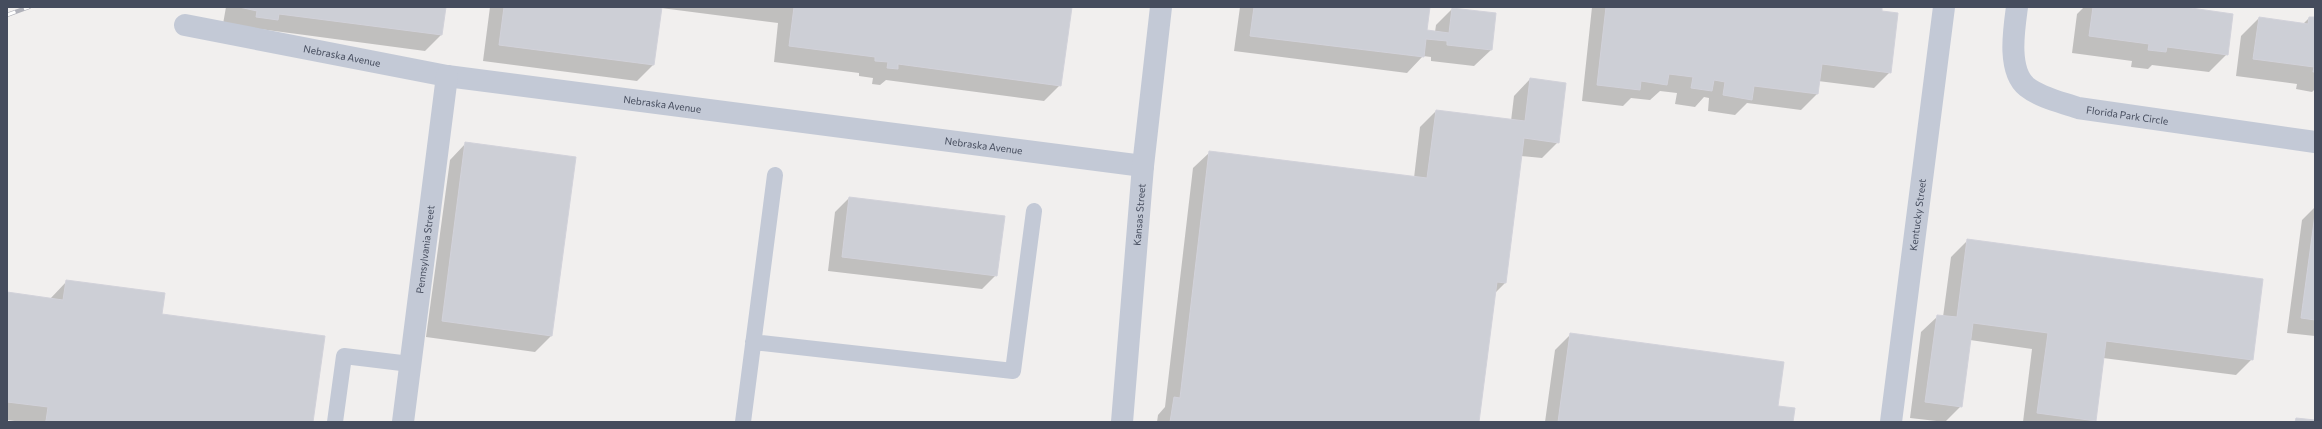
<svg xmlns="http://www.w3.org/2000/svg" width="2322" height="429" viewBox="0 0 2322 429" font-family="Commissioner,sans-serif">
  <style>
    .shadow { fill: #0003 }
    .building { fill: #cdcfd6; stroke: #d2d2da }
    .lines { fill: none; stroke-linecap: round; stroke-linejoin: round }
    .service { stroke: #c3c9d6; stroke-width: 16 }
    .minor { stroke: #c3c9d6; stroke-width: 22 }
    .rail-casing { stroke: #b0b1b9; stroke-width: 4.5 }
    .rail { stroke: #fff; stroke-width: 3; stroke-dasharray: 9; stroke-linecap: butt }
    .labels { text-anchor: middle; stroke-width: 3; stroke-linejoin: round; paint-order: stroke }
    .street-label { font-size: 10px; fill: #454c5d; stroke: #fff }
  </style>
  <rect width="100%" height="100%" fill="#f1efee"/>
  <path class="shadow" d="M226 7H445L441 35 425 51 223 24Z
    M490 7H1071L1060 85 1044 101 886 80 880 85 872 84 873 78 859 76V73L774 62 778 23 661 8 653 65 637 81 483 61Z
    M1240 7H1429L1426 31 1435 32 1436 25 1452 9 1491 50 1474 66 1431 61V57L1423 56 1407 73 1234 51Z
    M1592 7H1881L1890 72 1874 88 1818 81 1817 94 1801 110 1747 103 1735 115 1708 111 1709 98 1704 97 1695 107 1675 104 1677 93 1660 91 1650 100 1631 98 1623 106 1582 101Z
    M2084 7H2183L2227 54 2209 72 2152 65 2148 69 2131 67 2132 61 2072 53 2077 14Z
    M2259 18 2303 24 2309 18 2315 19V89L2312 92 2296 89 2297 84 2236 76 2241 36Z
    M1530 79 1558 142 1542 158 1521 156 1505 283 1495 293 1478 422H1157L1158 415 1165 407 1193 168 1210 152 1414 178 1420 127 1436 111 1511 121 1514 96Z
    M466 143 552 335 535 352 426 337 450 160Z
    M849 198 996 275 982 289 828 271 835 212Z
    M2315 207V336L2287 333 2302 220Z
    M1968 240 2252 359 2236 375 2103 358 2093 422H2023L2032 349 1970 340 1961 406 1945 422 1910 418 1921 332 1938 316 1943 317 1951 257Z
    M67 281 161 314 312 422H22L7 420V293L50 299Z
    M1571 334 1777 406 1792 422H1545L1555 350Z"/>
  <path class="building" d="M239 7H446L442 35 279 14 278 20 256 17 257 11Z
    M504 7H662L654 65 499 45Z
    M791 7H1072L1061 86 898 64V69L887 68 888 62 875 61V57L789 46 794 7Z
    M1254 7H1430L1427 30 1449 33 1452 8 1496 13 1492 50 1447 45V41L1426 39 1424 57 1250 36Z
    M1606 7H1882V11L1898 13 1891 73 1822 64 1818 94 1754 86 1752 100 1723 95 1725 82 1714 80 1712 91 1691 88 1693 77 1669 74 1667 85 1641 81 1640 90 1597 85Z
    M2093 7H2184L2233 14 2228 55 2167 47 2166 52 2148 50 2149 44 2089 36Z
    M2259 17 2308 24 2309 17H2315V72H2313L2314 67 2253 59Z
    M1530 78 1566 83 1559 143 1524 138 1506 283 1497 282 1479 422H1170L1174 397 1180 398 1209 151 1427 178 1436 110 1525 121Z
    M465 142 576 157 552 336 442 321Z
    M849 197 1005 216 997 276 842 257Z
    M2315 214V320L2301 318Z
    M1967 239 2263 279 2253 360 2106 341 2096 421 2037 413 2048 333 1973 323 1962 407 1925 402 1937 315 1957 317Z
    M66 280 165 293 162 314 325 336 313 422H43L46 421 48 407 7 402V292L63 300Z
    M1570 333 1784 362 1778 406 1795 408 1793 422H1558Z
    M2296 418 2315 420V422H2295Z"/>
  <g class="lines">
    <path class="service" d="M753 342 1013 371 1034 211
      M335 422 344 356 410 364
      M743 422 775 175"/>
    <g class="minor">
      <path id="s1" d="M2017 7C2014 29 2007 71 2027 87 2041 98 2061 102 2078 108L2315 142"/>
      <path id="s2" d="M185 25 447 76 1143 166"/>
      <path id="s3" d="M403 422 447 76"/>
      <path id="s4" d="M1122 422 1143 166 1161 7"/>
      <path id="s5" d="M1891 422 1944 7"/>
    </g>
    <g class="rail-casing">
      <path id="rail" d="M7 15 29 7"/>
    </g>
    <use href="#rail" class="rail"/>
  </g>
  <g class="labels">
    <g class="street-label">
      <text dy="4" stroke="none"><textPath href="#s2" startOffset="160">Nebraska Avenue</textPath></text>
      <text dy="4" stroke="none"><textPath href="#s2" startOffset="484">Nebraska Avenue</textPath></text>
      <text dy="4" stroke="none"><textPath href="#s1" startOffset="189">Florida Park Circle</textPath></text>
      <text dy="4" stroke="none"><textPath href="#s2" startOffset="808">Nebraska Avenue</textPath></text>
      <text dy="4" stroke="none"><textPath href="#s4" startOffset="208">Kansas Street</textPath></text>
      <text dy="4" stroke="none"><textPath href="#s5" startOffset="209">Kentucky Street</textPath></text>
      <text dy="4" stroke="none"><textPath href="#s3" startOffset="174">Pennsylvania Street</textPath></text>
    </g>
  </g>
  <rect width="2322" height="429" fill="none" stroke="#454c5d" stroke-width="16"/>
</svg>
